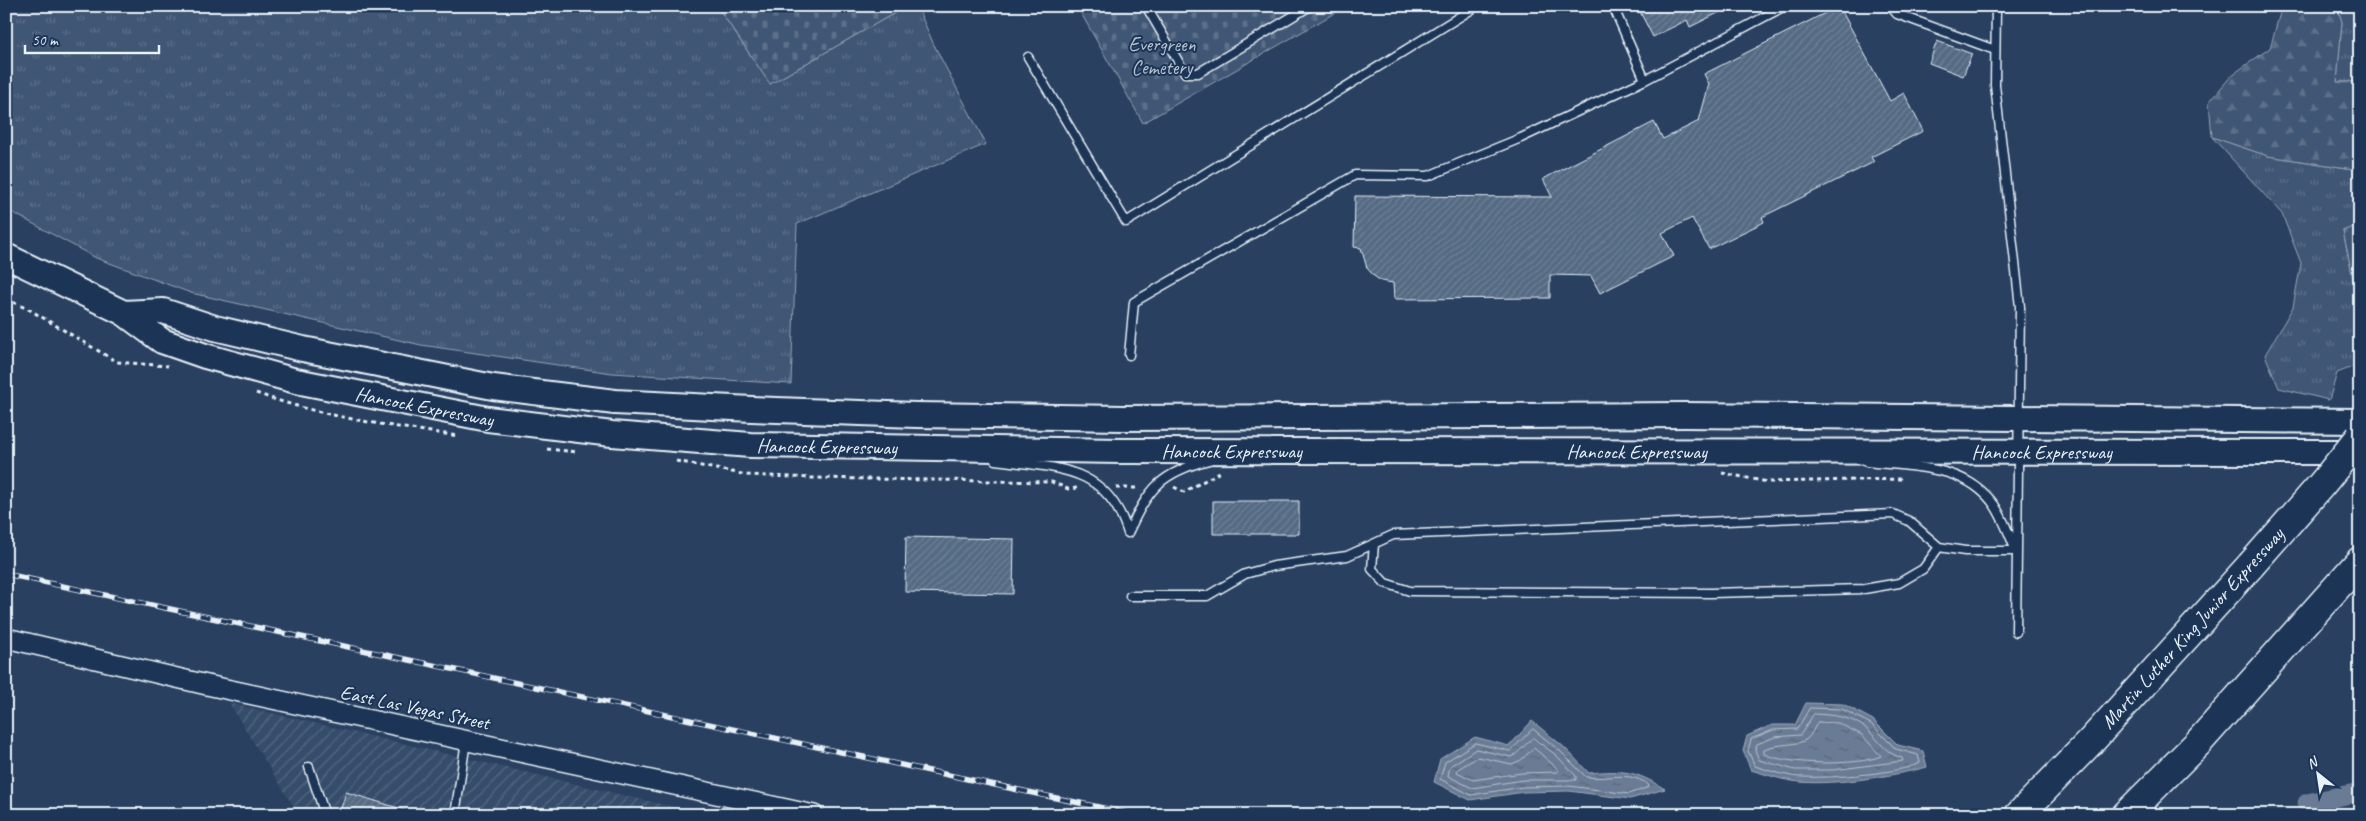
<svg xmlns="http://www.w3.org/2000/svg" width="2366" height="821" viewBox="0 0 2366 821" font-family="Caveat,sans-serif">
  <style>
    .industrial { fill: url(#industrial-furrows) }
    .grass { fill: url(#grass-tufts); stroke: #94a4b6 }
    .forest { fill: url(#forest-firs); stroke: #94a4b6 }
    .cemetery { fill: url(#cemetery-stones); stroke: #94a4b6 }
    .water { fill: url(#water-ripples); stroke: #9dabbd }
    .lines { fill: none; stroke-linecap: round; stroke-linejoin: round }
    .shore { stroke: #b6c2d0; stroke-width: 1 }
    .canal { stroke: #6b7c95; stroke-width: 19 }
    .building { fill: url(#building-hatch); stroke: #e8f1f8 }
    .service-casing { stroke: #e8f1f8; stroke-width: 11 }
    .tertiary-casing { stroke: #e8f1f8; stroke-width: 22 }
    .primary-casing { stroke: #e8f1f8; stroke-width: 28 }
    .motorway-casing { stroke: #e8f1f8; stroke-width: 31 }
    .path { stroke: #e8f1f8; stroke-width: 3; stroke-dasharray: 4 4; stroke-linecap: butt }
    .service { stroke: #1d3557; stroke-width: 8 }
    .tertiary { stroke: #1d3557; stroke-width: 19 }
    .primary { stroke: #1d3557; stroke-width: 24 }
    .motorway { stroke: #1d3557; stroke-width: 28 }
    .rail-casing { stroke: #e8f1f8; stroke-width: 5.5 }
    .rail { stroke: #1d3557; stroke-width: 4; stroke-dasharray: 11; stroke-linecap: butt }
    .motorway-bridge-casing { stroke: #e8f1f8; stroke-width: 31; stroke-linecap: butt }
    .motorway-bridge { stroke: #1d3557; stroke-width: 28 }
    .labels { text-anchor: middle; stroke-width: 4; stroke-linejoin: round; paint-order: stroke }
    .park-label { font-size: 20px; fill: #b6c3d0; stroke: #1d3557 }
    .street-label { font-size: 20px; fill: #e8f1f8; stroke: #1d3557 }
  </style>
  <defs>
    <pattern id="industrial-furrows" width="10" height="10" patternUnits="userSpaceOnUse" patternTransform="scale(1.25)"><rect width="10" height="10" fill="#364d6b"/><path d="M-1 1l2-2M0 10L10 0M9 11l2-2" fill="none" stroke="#536781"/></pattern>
    <pattern id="grass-tufts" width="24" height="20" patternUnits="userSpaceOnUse" patternTransform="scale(1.25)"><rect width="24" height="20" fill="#415774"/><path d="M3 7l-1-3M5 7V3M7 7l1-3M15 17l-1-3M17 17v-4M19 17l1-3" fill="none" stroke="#5c7089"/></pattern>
    <pattern id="forest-firs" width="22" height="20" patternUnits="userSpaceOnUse" patternTransform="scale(1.25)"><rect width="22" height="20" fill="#415774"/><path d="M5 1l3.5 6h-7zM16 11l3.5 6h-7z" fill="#5c7089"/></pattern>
    <pattern id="cemetery-stones" width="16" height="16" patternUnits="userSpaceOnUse" patternTransform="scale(1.25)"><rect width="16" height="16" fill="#415774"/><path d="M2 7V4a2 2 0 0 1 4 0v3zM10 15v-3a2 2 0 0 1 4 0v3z" fill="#5c7089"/></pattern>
    <pattern id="water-ripples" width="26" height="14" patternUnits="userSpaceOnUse" patternTransform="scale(1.25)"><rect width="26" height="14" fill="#6b7c95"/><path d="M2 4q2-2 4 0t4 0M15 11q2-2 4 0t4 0" fill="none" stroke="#5a6573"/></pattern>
    <pattern id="building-hatch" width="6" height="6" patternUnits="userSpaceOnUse" patternTransform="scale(1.25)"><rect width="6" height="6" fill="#556a83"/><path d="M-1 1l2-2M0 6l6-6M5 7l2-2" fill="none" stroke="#6d8095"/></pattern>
  </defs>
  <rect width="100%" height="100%" fill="#294061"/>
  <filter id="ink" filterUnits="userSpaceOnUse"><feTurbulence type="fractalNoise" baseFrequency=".02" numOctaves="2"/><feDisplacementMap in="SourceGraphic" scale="10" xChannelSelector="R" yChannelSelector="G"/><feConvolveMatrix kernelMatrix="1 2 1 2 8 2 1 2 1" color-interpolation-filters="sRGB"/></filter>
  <g filter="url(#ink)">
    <path class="industrial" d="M229 703 708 815H299Z"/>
    <path class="grass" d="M6 6H717L770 84 907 6H917L934 45 986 144 797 224 791 384 612 373 421 345 191 293 96 258 6 209Z
      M2337 6H2360V82H2337L2342 22Z
      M2212 137 2268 156 2360 170V224L2343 231 2354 283 2360 294V364L2337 373 2329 400 2279 388 2265 355 2293 307 2301 263 2282 214Z"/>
    <path class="forest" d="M2282 6H2337L2342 22 2337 82H2360V170L2268 156 2212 137 2209 102 2232 75 2270 48Z
      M2360 224V294L2354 283 2343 231Z"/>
    <path class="cemetery" d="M717 6H907L770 84Z
      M1077 6H1347L1143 123Z"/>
    <path class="water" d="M1806 703 1843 704 1873 720 1898 745 1923 751 1927 767C1894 776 1825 787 1792 781 1778 779 1765 774 1751 770L1743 751 1747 736 1772 725H1795Z
      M1532 721 1564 747 1589 773C1624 770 1634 770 1665 789L1630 799 1569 791 1524 792 1470 800 1434 782 1440 759 1475 737 1509 746Z"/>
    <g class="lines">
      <path class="shore" d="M1810 708 1842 709 1871 724 1896 749 1918 755 1920 763C1900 774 1815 780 1792 776 1780 774 1767 770 1755 766L1748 751 1751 739 1773 730 1797 729Z
        M1814 714C1834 715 1854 717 1869 731 1879 741 1887 754 1902 758L1903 761 1833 770H1795L1759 760 1755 750 1757 744 1775 737 1800 735Z
        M1818 722 1838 723 1862 735 1881 756C1858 766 1787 765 1764 754V749C1778 743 1798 746 1807 739 1812 735 1814 727 1818 722Z
        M1533 729 1560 751 1586 777C1610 780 1625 770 1648 784L1649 787 1629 794 1569 786 1523 787 1471 795 1440 779 1445 762 1475 743 1510 751Z
        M1533 738 1556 755 1576 776V780H1523L1472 788 1448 776 1450 766 1476 749 1511 757 1516 754Z
        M1534 748 1558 769V772L1522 773 1473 780 1457 772 1458 769 1478 757 1512 764 1521 760Z"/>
      <path class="canal" d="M2307 803 2360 792"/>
    </g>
    <path class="building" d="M1637 6H1732L1690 27 1687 20 1653 37Z
      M1839 6 1890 101 1904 93 1923 131 1871 157 1874 162 1762 217 1764 222 1709 249 1692 218 1662 233 1674 256 1600 293 1591 276 1550 275V298L1394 299 1393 283 1381 281 1374 276 1367 268 1361 248 1354 247 1355 196 1552 197 1543 179 1654 122 1663 139 1699 121 1709 84 1704 74Z
      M1937 41 1972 54 1963 76 1929 63Z
      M1213 501H1299V534H1213Z
      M906 537 1014 539 1013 594 905 592Z
      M346 792 408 811V815H339Z"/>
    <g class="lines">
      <g class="service-casing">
        <path id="service" d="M1146 6 1185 73H1198L1310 6
          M1613 6 1645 80
          M1890 6 1897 14 1995 50
          M1996 6 1995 85 2020 307 2016 632
          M1028 57 1126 222 1477 6
          M1129 355 1134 302 1355 175 1428 176 1521 138 1645 80 1785 6
          M995 460C1056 468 1107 465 1128 533
          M1128 533C1149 488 1160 473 1209 460
          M1374 544 1372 569 1385 583 1410 591 1711 593 1864 589 1899 583 1923 569 1939 547
          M1130 596H1207L1245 574 1274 566 1347 556 1393 535 1893 514 1909 521 1939 547 1965 551H2016C2010 536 2004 520 1995 506 1967 464 1911 467 1867 462
          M309 767 325 815
          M455 815 466 741"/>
      </g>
      <g class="tertiary-casing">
        <path id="tertiary" d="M6 638 207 685 814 815"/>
      </g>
      <g class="primary-casing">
        <g id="primary">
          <path id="s1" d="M6 256 124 313 162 341 205 356 296 381 488 419 612 434 750 445 1120 451 2360 452"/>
          <path d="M124 313 163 311 215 328 303 349 493 387 615 402 752 409 916 415 1123 418 1685 415 2360 421"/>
        </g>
      </g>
      <g class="motorway-casing">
        <path id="motorway" d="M2019 815 2093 739 2251 565
          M2126 815 2198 743 2360 561"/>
      </g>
      <path class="path" d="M6 299 30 310 117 362 168 366
        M256 393C322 417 390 426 459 436
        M547 449 578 452
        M676 461 747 475 813 478 1052 482 1068 489 1077 488
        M1722 473 1768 482 1902 479
        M1174 487 1184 492 1220 472
        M1116 488H1140"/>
      <use href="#service" class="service"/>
      <use href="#tertiary" class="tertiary"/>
      <use href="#primary" class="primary"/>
      <use href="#motorway" class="motorway"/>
      <g class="rail-casing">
        <path id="rail" d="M6 574 1136 815"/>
      </g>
      <use href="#rail" class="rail"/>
      <g class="motorway-bridge-casing">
        <path id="motorway-bridge" d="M2251 565 2322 484 2360 437"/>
      </g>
      <use href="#motorway-bridge" class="motorway-bridge"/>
    </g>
  </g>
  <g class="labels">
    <g class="park-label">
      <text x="1162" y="51">Evergreen<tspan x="1162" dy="23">Cemetery</tspan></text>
    </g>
    <g class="street-label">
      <text dy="7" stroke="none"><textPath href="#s1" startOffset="449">Hancock Expressway</textPath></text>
      <text dy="7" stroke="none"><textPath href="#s1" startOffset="854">Hancock Expressway</textPath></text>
      <text dy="7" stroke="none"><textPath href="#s1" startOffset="1259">Hancock Expressway</textPath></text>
      <text dy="7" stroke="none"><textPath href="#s1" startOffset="2069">Hancock Expressway</textPath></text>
      <text dy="7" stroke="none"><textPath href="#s1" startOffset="1664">Hancock Expressway</textPath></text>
      <text transform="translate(2192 628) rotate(-48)" y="7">Martin Luther King Junior Expressway</text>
      <text transform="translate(415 707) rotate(12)" y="7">East Las Vegas Street</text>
    </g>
  </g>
  <rect width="2366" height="821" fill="none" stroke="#1d3557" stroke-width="25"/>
  <rect x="12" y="12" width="2341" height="796" fill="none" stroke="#e8f1f8" stroke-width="2" filter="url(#ink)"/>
  <g transform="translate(2318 774) rotate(330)" stroke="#1d3557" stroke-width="4" paint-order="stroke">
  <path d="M0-4L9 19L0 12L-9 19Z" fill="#e8f1f8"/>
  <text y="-8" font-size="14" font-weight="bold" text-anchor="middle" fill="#e8f1f8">N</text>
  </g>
  <path d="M25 45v8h134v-8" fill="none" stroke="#e8f1f8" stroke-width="2.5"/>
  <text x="32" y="45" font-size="15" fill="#e8f1f8" stroke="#1d3557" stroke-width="4" paint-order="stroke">50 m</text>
</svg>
